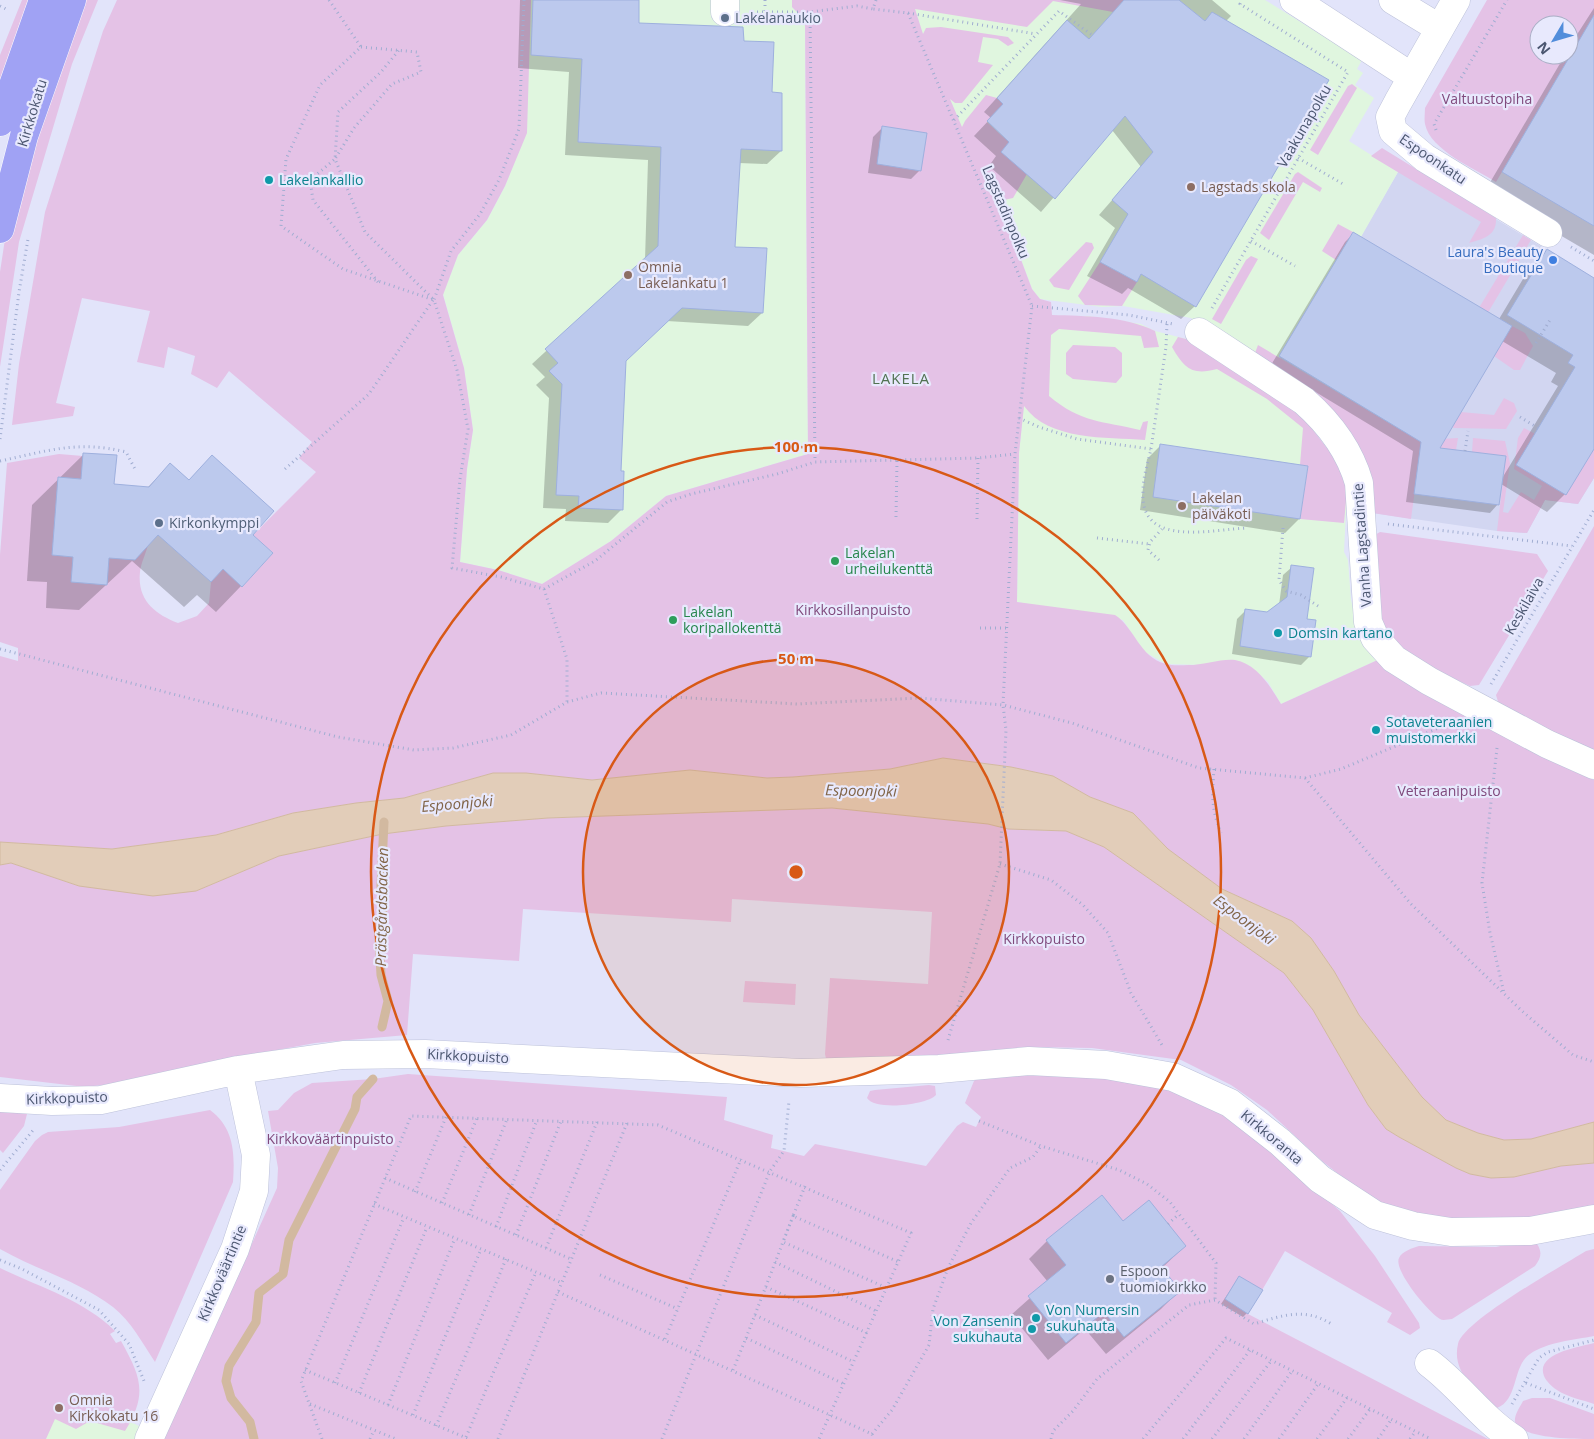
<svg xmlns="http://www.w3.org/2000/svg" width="1594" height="1439" viewBox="0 0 1594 1439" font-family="'Open Sans',sans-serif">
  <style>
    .residential { fill: #d2d6f1 }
    .education { fill: #e0f6df }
    .green { fill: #e4c2e6; fill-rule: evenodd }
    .water { fill: #e2cdb9; stroke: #d2b9a0 }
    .shadow { fill: #0003; fill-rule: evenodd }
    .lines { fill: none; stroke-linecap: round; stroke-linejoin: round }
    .stream { stroke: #d2b9a0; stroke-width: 9 }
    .building { fill: #bcc9ed; stroke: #9eb0de }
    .minor-casing { stroke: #bdc2da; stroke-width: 29 }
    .major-casing { stroke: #fff; stroke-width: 29 }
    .path { stroke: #a0add1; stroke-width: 3; stroke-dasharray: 1 4; stroke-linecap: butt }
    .minor { stroke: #fff; stroke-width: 28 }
    .major { stroke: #a0a2f4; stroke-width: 28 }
    .ring { fill: none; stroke: #d85916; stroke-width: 2.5 }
    .service-dot { fill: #5c6f8a; stroke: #e8e9fd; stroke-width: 2 }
    .culture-dot { fill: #0f9aa8; stroke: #e8e9fd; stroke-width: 2 }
    .education-dot { fill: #8d6e63; stroke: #e8e9fd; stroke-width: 2 }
    .shop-dot { fill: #3f7fe0; stroke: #e8e9fd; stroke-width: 2 }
    .leisure-dot { fill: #2e9e5b; stroke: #e8e9fd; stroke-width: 2 }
    .worship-dot { fill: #6b7280; stroke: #e8e9fd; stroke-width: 2 }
    .labels { text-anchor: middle; stroke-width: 4.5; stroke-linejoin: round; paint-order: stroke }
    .service-label { font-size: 14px; fill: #4e5e75; stroke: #e8e9fd; text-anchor: start }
    .park-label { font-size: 14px; fill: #804a7d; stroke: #e8e9fd }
    .street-label { font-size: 14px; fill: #4b5670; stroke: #e8e9fd }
    .culture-label { font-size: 14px; fill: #0d838f; stroke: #e8e9fd; text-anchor: start }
    .education-label { font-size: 14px; fill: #785e54; stroke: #e8e9fd; text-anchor: start }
    .shop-label { font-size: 14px; fill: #366cbe; stroke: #e8e9fd; text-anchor: end }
    .leisure-label { font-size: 14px; fill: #27864d; stroke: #e8e9fd; text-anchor: start }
    .worship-label { font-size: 14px; fill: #5b616d; stroke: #e8e9fd; text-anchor: start }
    .neighbourhood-label { font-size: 15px; letter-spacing: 1px; fill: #527252; stroke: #e8e9fd }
    .water-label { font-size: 15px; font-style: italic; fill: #816447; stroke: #e8e9fd }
    .centre { fill: #d85916; stroke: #e8e9fd; stroke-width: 2.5 }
    .ring-label { font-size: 15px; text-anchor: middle; font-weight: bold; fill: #d85916; stroke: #e8e9fd; stroke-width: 4.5; stroke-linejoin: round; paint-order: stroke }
  </style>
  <rect width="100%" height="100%" fill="#e2e4fa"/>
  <path class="residential" d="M1411 168 1594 278V478L1578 504 1545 500 1527 533 1497 531 1366 512 1279 356 1353 232 1361 236 1398 172Z"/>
  <path class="education" d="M531 0H792V7L805 20 808 454 666 496 611 541 542 584 498 570 460 562 467 469 473 430 464 368 443 294 458 255 487 220 505 186 526 133Z
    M917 0H1265L1362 60 1357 69 1363 73 1355 85 1374 98 1349 141 1398 172 1361 237 1353 232 1272 368 1191 318 1123 306 1102 307 1040 299 1032 289 999 201 962 128 923 35 915 9Z
    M1087 316 1141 324 1155 331 1198 342 1297 409 1347 490 1344 552 1348 560 1351 600 1357 624 1382 658 1281 704 1268 682 1250 666 1234 660 1203 665 1166 664 1143 651 1123 620 1017 602 1019 453 1031 334Z
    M23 1395 131 1422 165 1439H3Z"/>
  <path class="green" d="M22 0H31L0 89V55Z
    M82 0H98L72 64 19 242 0 367V272L5 239Z
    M117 0H531L527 133 505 186 487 220 458 255 443 295 464 368 473 430 467 469 460 562 498 570 542 584 611 541 666 496 808 454 805 20 792 7V0H1124L1113 12 1053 1 1027 27 915 9 923 34 926 28 941 27 1008 37 1014 43 1008 46 998 39 983 37 978 62 993 65 962 103H955L950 99 962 127 965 121 986 95 997 98 1003 104 987 122 1009 142 1027 174 1013 198 999 201 1032 289 1040 299 1051 302 1052 315C1085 316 1124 316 1155 331L1159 347 1144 348 1141 336 1059 329 1051 335 1049 396C1081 423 1103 421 1140 430L1143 422 1148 421 1145 440C1106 437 1049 441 1024 406L1019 453 1017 602 1115 615C1135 628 1139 657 1166 664 1173 666 1182 665 1189 665 1202 665 1224 658 1235 660 1257 664 1270 686 1281 704L1382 658 1573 771 1594 780V1122L1531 1139 1504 1140 1478 1133 1446 1120 1422 1097 1359 1015 1334 971 1311 938 1292 921 1222 889 1168 849 1133 813 1090 797 1053 776 1011 767 943 758 890 769 793 777 767 778 690 770 592 780 526 773H493L404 798 356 803 293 813 216 835 112 849 0 842V656L18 661V648L0 642V555L7 463 59 454 83 456 81 479 58 478 52 555 73 557 71 582 106 585 109 558 131 559 148 545C146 553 141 563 140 572 137 600 155 614 178 623L197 616 209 603 211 582 223 569 243 586 273 553 253 535 316 472 299 458 312 442 229 371 217 388 191 374 195 356 168 347 164 368 137 362 150 311 82 298 56 403 75 407 73 416 12 425 19 364 45 212 103 31Z
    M1487 0H1594V15L1496 182C1475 169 1430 150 1425 124 1424 119 1425 113 1425 108ZM1539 25H1569V55H1539Z
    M1352 84 1357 88 1318 155 1310 150 1348 86Z
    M1382 148 1496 218C1497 236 1483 239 1469 243L1481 222 1371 156Z
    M1298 172 1322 188 1320 192 1303 182 1269 240 1260 233 1295 174Z
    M1338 224 1353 232 1336 260 1322 251Z
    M1523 235 1531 240 1432 407 1456 421 1461 412 1494 415 1504 398 1514 403 1517 411 1506 429 1455 428 1426 421 1424 440 1458 438 1456 450 1421 445 1411 519 1366 512 1365 479 1255 353 1258 345 1404 432Z
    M1086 242 1092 243 1094 248 1069 290 1054 287 1049 280Z
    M1251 256 1258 259 1221 324 1212 319 1246 260Z
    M1100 262 1137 282 1122 306 1085 305 1078 296Z
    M1512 326 1525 333 1533 346 1520 370H1514L1494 356Z
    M1178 337 1198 342 1297 409 1336 460 1347 490 1344 523 1300 519 1308 466 1300 465 1303 428 1267 399 1217 369C1192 376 1184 368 1172 347Z
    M1073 345 1115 347 1122 353V376L1116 383 1073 379 1066 374V353Z
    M1524 428 1587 461 1594 449V478L1578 504 1545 500 1527 533 1497 531 1506 456 1472 452 1473 438 1505 441 1510 463 1503 512 1508 513 1521 492 1534 500 1542 486 1514 469 1518 438Z
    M1594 526V753L1500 708 1496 695Z
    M1380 532 1537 554 1548 571 1479 685 1470 686 1403 655 1377 623 1373 536Z
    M832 808 988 824 1008 829 1066 831 1104 847 1284 973 1313 1010 1368 1105 1386 1129 1399 1137 1456 1168 1470 1174 1491 1178 1514 1177 1561 1166 1594 1163V1206L1519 1221H1435L1375 1203 1322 1161 1267 1110 1231 1085 1181 1060 1092 1048 1032 1047 949 1061 827 1063 825 1054 830 978 928 984 932 912 732 899 731 922 523 909 519 961 413 954 407 1035 315 1043 202 1064 155 1079 85 1087 0 1077V865L11 863 79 886 196 891 279 856 383 834 446 826 548 818Z
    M745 981 796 984 795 1005 743 1002Z
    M1040 1070 1168 1087 1213 1106 1246 1129 1340 1211 1375 1256 1419 1323 1420 1328 1410 1335 1387 1322 1392 1313 1285 1251 1248 1314 1488 1439H164L277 1188 278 1168 268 1111 278 1110 294 1093 312 1083 373 1079 408 1074 727 1097 724 1120 773 1135 771 1148 804 1156 815 1144 926 1166 957 1126 963 1122 976 1127 981 1117 965 1103 974 1081 980 1075Z
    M929 1085 935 1086 936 1095C927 1105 875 1111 867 1098L870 1091 875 1090Z
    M0 1110 27 1114 24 1126 3 1153 0 1150Z
    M210 1110C234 1128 235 1153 233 1182L155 1362C143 1344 131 1321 113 1307 79 1281 37 1270 0 1249V1190L35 1141 42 1135 48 1132 119 1127Z
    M1533 1239C1542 1249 1543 1256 1535 1266L1452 1319C1448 1319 1443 1321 1440 1319 1429 1313 1393 1270 1399 1258 1402 1251 1413 1248 1419 1246L1496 1247Z
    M1594 1249V1336C1574 1340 1547 1342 1530 1354 1512 1366 1519 1399 1497 1408 1478 1393 1451 1373 1458 1344 1463 1321 1562 1266 1586 1251Z
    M0 1268C39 1287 84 1300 115 1331L110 1334 116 1343 121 1341C141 1377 148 1394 125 1431L90 1421 76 1429 55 1419 46 1439H0Z
    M1594 1343V1404C1583 1400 1567 1397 1557 1390 1552 1387 1546 1381 1544 1376 1535 1353 1580 1347 1594 1343Z
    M1532 1398H1550L1594 1414V1439C1575 1439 1522 1439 1515 1422 1514 1415 1520 1407 1523 1401Z"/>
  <path class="water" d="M943 758 1011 767 1053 776 1090 797 1133 813 1168 849 1222 889 1292 921 1311 938 1334 971 1359 1015 1422 1097 1446 1120 1478 1133 1504 1140 1531 1139 1594 1122V1163L1561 1166 1514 1177 1491 1178 1470 1174 1456 1168 1399 1137 1386 1129 1368 1105 1313 1010 1284 973 1104 847 1066 831 1008 829 988 824 832 808 548 818 446 826 383 834 279 856 196 891 153 896 79 886 11 863 0 865V842L112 849 216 835 293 813 356 803 404 798 493 773H526L592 780 690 770 767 778 793 777 890 769Z"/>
  <path class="shadow" d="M520 0H638V24L743 42 771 93 781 151 767 164 739 163 734 248 762 313 748 326 667 321 624 361 619 473 622 509 608 523 565 521 566 509 543 508 549 398 536 385 545 377 532 364 645 260 648 160 565 155 569 72 518 68Z
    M1060 0H1212L1231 16 1226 21 1195 306 1181 319 1128 288 1122 294 1087 276 1115 228 1099 215 1141 167 1112 130 1041 212 989 166 996 156 974 136 991 118 984 112 1081 4Z
    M1594 8V255L1485 191 1565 55H1569V47Z
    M882 128 920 170 911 179 868 173 873 137Z
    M1353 234 1499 319 1529 269 1547 251 1594 279V448L1565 494 1547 512 1501 484 1498 504 1490 513 1406 502 1413 451 1271 365 1345 242ZM1502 341 1556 373 1551 382 1558 386 1501 480 1438 449Z
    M1161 445 1306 467 1299 519 1285 533 1140 510 1147 459Z
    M84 454 113 486 147 488 170 465 188 481 212 457 251 535 241 586 216 612 197 595 184 607 132 561 79 610 46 608 47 582 27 581 32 505Z
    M1292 567 1306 620 1310 656 1301 665 1232 654 1237 619 1246 610 1267 614 1279 605 1283 575Z
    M1123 1223 1185 1246 1161 1269 1179 1291 1161 1309 1106 1354 1085 1329 1048 1360 1011 1315 1048 1282 1029 1259 1047 1241Z
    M1239 1277 1247 1313 1243 1317 1221 1304Z"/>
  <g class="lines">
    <path class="stream" d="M382 1027 388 1001 381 975 379 939 384 901 381 886 384 822
      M254 1439 250 1422 231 1398 226 1381 229 1366 256 1322 259 1293 283 1274 289 1240 355 1109 357 1097 373 1079"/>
  </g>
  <path class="building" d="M533 0H639V23L743 27 744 41 774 42 772 92 782 93V151L741 149 735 247 767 248 763 313 682 308 626 361 621 471H624L623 510 578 508 579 496 556 495 562 384 549 371 558 363 545 349 658 246 661 147 578 142 582 59 531 55Z
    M1124 0H1179L1205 21 1212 12 1329 80 1196 307 1141 274 1137 282 1100 262 1128 214 1112 200 1153 152 1125 116 1055 199 1001 152 1009 142 987 121 1003 104 997 98 1067 20 1089 39Z
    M1594 15V226L1502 172Z
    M882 126 927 133 921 171 877 164Z
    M1353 232 1512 326 1440 448 1506 456 1499 505 1414 494 1421 442 1279 356Z
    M1547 249 1594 278V449L1566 495 1516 465 1575 367 1568 363 1573 355 1507 315Z
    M1160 444 1308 466 1300 519 1153 497Z
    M83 453 117 455 114 484 149 487 170 463 189 480 212 455 274 511 253 535 273 553 242 587 223 569 211 582 158 535 135 560 109 558 107 585 71 582 73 557 52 555 58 477 81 479Z
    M1291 565 1314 568 1307 619 1316 620 1311 657 1240 646 1245 609 1267 612 1287 597Z
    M1102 1195 1123 1221 1149 1200 1186 1246 1161 1267 1181 1291 1124 1337 1104 1312 1066 1343 1028 1296 1066 1265 1046 1240Z
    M1239 1276 1263 1290 1248 1314 1225 1299Z"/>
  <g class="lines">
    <g class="minor-casing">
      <path id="minor" d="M1294 0 1412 77
        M1393 0 1439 28
        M1456 0 1398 102 1390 117 1393 131 1425 158 1548 233
        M725 12V0
        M1199 332 1304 401C1329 423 1350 451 1359 483L1368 622 1375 638 1394 659 1429 681 1547 744 1594 765
        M0 1098 52 1101 101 1100 238 1070 343 1055 425 1054 801 1073 939 1069 1029 1061 1106 1065 1173 1077 1230 1103 1280 1142 1320 1179 1375 1215 1413 1226 1451 1232 1530 1231 1594 1219
        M1429 1363C1460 1386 1482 1419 1514 1439
        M149 1439 235 1249 254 1191 256 1155 238 1070"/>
    </g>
    <g class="major-casing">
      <path id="major" d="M0 122 43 0
        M0 229 24 136 72 0"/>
    </g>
    <path class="path" d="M329 0 361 47
      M524 0 519 129 499 180 480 214 451 251 434 300 457 370 468 429 460 479 452 568 501 577 544 589 567 659V702
      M765 0V12
      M876 0 873 9 908 13 1032 306 1015 454 1003 705 1006 730 1000 864 948 1040
      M0 6 8 10
      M752 12H810L857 6 873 9
      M810 12 815 462
      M908 13 1036 34
      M361 47 417 52 421 72 392 84 354 128 335 159 365 232 434 300 343 269 281 226 286 159 320 85Z
      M954 120 1059 11 1092 35
      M1436 130 1434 124 1507 0
      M1298 158 1343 184
      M1251 241 1295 266
      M1571 247 1594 261
      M378 282 313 200 310 180 335 159 338 112 381 72 399 50
      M1032 306 1129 315 1173 324
      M1212 308 1348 72 1240 4 1242 0
      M1536 343 1550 320
      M1520 417 1538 428
      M1019 418 1039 427 1077 439 1151 449C1148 463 1143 477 1143 491 1139 549 1213 529 1248 528
      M0 439 19 292 28 239
      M1151 449 1166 347 1167 323
      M1465 451 1468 431
      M0 461C47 451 78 440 126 452L136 471
      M285 469 369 394 433 300
      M896 517 897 460
      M977 519 978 458
      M1388 524 1572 546
      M1283 528 1279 580 1286 591 1301 595 1321 608
      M1097 538 1149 544
      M1159 560 1148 550 1150 542 1162 529
      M544 589 595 561 667 502 691 494 777 474 815 462 978 458 1015 454
      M980 628H1007
      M0 649 338 737 414 750 453 748 511 735 567 702 601 693 797 704 919 698 1003 705 1072 723 1199 768 1305 778 1411 904 1522 1011 1573 1055 1594 1062
      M1491 684 1594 510
      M1497 748 1482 883 1490 933 1504 993
      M1214 769C1212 795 1211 808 1221 833
      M1305 778 1341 769 1448 724
      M1000 864 1051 880 1083 905 1108 933 1131 993 1162 1045
      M979 1121 1041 1146 1119 1170 1147 1184 1170 1202 1216 1263 1215 1300
      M0 1170 35 1128
      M385 1178 571 1259
      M805 1186 793 1216 899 1262
      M415 1192 446 1117
      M442 1203 477 1118
      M374 1204 562 1283
      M469 1215 507 1119
      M1168 1224 1179 1214
      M496 1227 537 1120
      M516 1235 561 1121
      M546 1248 597 1122
      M0 1260 22 1269 99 1310 129 1344 144 1381
      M775 1262 876 1311
      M600 1275 678 1309
      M766 1287 867 1333
      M558 1292 872 1434 874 1439
      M755 1315 854 1362
      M746 1338 793 1216 783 1242 887 1288
      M665 1339 741 1159
      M305 1370 469 1439
      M733 1370 746 1338 844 1384
      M335 1383 404 1217
      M1526 1383 1594 1409
      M359 1393 427 1227
      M310 1404 396 1439
      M1512 1404 1539 1358 1548 1352 1594 1340
      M388 1405 455 1238
      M413 1415 481 1249
      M436 1426 506 1259
      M872 1434 892 1410 929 1345 933 1309 948 1268 971 1223 1010 1168 1033 1157 1041 1146
      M466 1437 536 1272
      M322 1439 301 1381 411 1116 658 1125 911 1233 819 1439
      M370 1439 374 1430
      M498 1439 627 1123
      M662 1439 770 1171 784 1151 789 1101
      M1051 1439 1053 1431 1073 1411 1097 1379 1189 1305 1215 1300 1254 1324C1283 1315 1306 1307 1333 1325
      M1143 1439 1226 1338 1431 1439
      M1183 1439 1250 1350
      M1212 1439 1271 1361
      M1244 1439 1292 1371
      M1279 1439 1318 1384
      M1317 1439 1347 1398
      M1348 1439 1370 1409
      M1378 1439 1391 1420
      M1410 1439 1415 1432"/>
    <use href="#minor" class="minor"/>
    <use href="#major" class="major"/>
  </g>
  <circle cx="796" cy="872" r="213" fill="#d85916" fill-opacity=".12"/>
  <g class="ring">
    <circle cx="796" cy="872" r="213"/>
    <circle cx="796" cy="872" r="425"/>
  </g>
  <g class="service-dot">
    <circle cx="725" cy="18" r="5"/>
    <circle cx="159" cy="523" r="5"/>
  </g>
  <g class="culture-dot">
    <circle cx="269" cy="180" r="5"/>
    <circle cx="1278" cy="633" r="5"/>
    <circle cx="1376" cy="730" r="5"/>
    <circle cx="1036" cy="1318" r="5"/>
    <circle cx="1032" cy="1329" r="5"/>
  </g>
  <g class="education-dot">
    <circle cx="1191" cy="187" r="5"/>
    <circle cx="628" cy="275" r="5"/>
    <circle cx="1182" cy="506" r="5"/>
    <circle cx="59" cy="1408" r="5"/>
  </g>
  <circle class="shop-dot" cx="1553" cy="260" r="5"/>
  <g class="leisure-dot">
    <circle cx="835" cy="561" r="5"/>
    <circle cx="673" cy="620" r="5"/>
  </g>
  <circle class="worship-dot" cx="1110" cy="1279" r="5"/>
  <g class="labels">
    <g class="service-label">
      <text x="735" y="23">Lakelanaukio</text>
      <text x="169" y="528">Kirkonkymppi</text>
    </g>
    <g class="park-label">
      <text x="1487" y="104">Valtuustopiha</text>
      <text x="853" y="615">Kirkkosillanpuisto</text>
      <text x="1449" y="796">Veteraanipuisto</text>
      <text x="1044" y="944">Kirkkopuisto</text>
      <text x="330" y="1144">Kirkkoväärtinpuisto</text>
    </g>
    <g class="street-label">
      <text transform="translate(32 113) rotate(-73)" y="5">Kirkkokatu</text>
      <text transform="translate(1304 126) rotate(-60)" y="5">Vaakunapolku</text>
      <text transform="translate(1433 159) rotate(34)" y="5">Espoonkatu</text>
      <text transform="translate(1006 212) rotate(67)" y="5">Lagstadinpolku</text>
      <text transform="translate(1362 545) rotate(-94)" y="5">Vanha Lagstadintie</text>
      <text transform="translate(1524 606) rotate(-60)" y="5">Keskilaiva</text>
      <text transform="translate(468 1056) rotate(3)" y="5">Kirkkopuisto</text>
      <text transform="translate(67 1098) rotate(-2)" y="5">Kirkkopuisto</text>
      <text transform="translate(1272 1137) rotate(40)" y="5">Kirkkoranta</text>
      <text transform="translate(222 1273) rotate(-67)" y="5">Kirkkoväärtintie</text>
    </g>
    <g class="culture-label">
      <text x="279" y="185">Lakelankallio</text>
      <text x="1288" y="638">Domsin kartano</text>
      <text x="1386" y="727">Sotaveteraanien<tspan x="1386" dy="16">muistomerkki</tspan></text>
      <text x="1046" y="1315">Von Numersin<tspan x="1046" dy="16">sukuhauta</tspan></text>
      <text x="1022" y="1326" text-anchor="end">Von Zansenin<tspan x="1022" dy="16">sukuhauta</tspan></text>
    </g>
    <g class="education-label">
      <text x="1201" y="192">Lagstads skola</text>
      <text x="638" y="272">Omnia<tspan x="638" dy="16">Lakelankatu 1</tspan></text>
      <text x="1192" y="503">Lakelan<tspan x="1192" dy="16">päiväkoti</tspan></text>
      <text x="69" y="1405">Omnia<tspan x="69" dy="16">Kirkkokatu 16</tspan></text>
    </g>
    <g class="shop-label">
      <text x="1543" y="257">Laura's Beauty<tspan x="1543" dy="16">Boutique</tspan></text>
    </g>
    <g class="leisure-label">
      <text x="845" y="558">Lakelan<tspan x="845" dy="16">urheilukenttä</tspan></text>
      <text x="683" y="617">Lakelan<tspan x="683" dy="16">koripallokenttä</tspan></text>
    </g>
    <g class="worship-label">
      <text x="1120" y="1276">Espoon<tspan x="1120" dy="16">tuomiokirkko</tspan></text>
    </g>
    <g class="neighbourhood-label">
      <text x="901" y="384">LAKELA</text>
    </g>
    <g class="water-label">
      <text transform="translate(861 791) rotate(1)" y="5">Espoonjoki</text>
      <text transform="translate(457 804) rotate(-5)" y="5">Espoonjoki</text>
      <text transform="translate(382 907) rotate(-89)" y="5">Prästgårdsbacken</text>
      <text transform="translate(1244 920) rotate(37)" y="5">Espoonjoki</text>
    </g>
  </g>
  <circle cx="796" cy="872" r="8" class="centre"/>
  <g class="ring-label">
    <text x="796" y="452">100 m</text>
    <text x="796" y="664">50 m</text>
  </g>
  <g transform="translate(1554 40) rotate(232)"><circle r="24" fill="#e8e9fd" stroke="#a9aec5"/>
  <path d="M0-4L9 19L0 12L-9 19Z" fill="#518ddb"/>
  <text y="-8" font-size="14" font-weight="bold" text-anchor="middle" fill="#4b5670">N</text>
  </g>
</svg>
